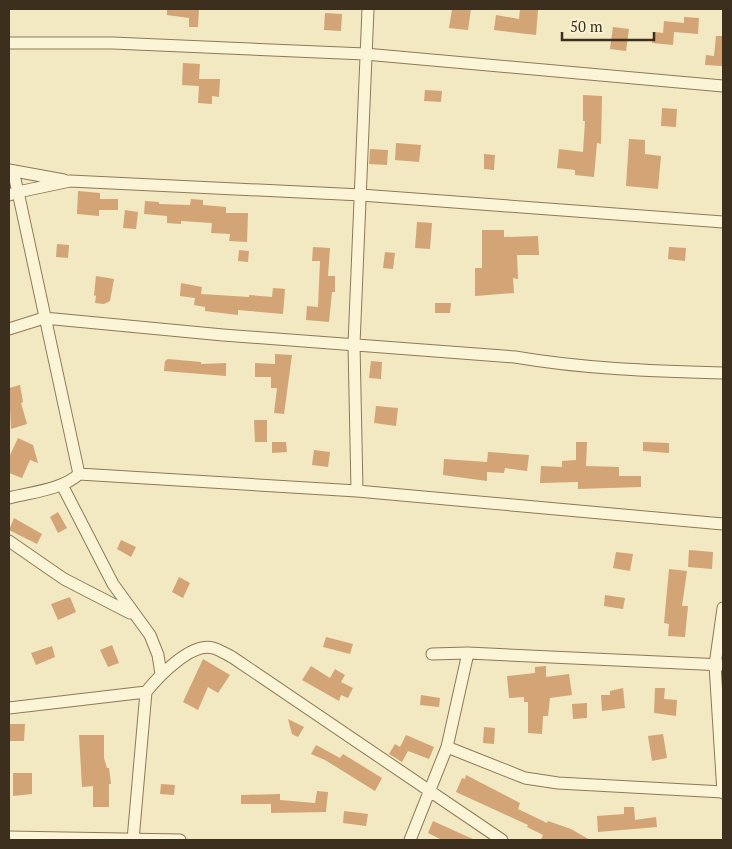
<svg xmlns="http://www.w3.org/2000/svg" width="732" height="849" viewBox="0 0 732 849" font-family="'PT Serif',serif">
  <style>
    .building { fill: #d3a475 }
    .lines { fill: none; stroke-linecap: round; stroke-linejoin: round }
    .street-casing { stroke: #8e7957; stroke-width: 13 }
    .street { stroke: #fcf4d7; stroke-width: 11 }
  </style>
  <rect width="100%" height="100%" fill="#f2e8c2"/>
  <path class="building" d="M167 9H199L198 27H189V18L167 15Z
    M452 9H471L468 30 449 28Z
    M520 9 538 10 536 35 494 30 496 15 519 19Z
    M325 13 342 14 341 31 324 30Z
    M684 17 699 18 698 34 674 32 673 45 652 43 654 32 663 33 664 21 684 23Z
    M613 27 629 29 626 51 610 49Z
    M716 36H723V66L705 65 706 55 714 56Z
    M183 63 200 64 199 79H220L219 97 212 96V104L198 103 199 86 182 85Z
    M425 90 442 91 441 102 424 101Z
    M583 95 602 96 601 144 597 143 594 177 575 175V170L557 168 559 149 583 152 585 121H583Z
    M662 108 677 109 676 127 661 126Z
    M629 139 645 140V154L661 156 658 189 626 186Z
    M396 143 421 145 419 162 395 160Z
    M370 149 388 150 387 165 369 164Z
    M484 154 495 155 494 170 484 169Z
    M78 191 100 193V199H118V210H99V216L77 214Z
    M191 199 203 200V205L226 207V213H248L247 242 229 241 230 234 211 233 212 223 181 221V224L167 223V216L144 214 145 201 159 202V204L190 205Z
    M125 210 138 212 136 229 123 228Z
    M417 222 432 223 430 249 415 248Z
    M482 230H504V237L538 236 539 255H517L518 279 513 278 514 293 475 296V268H482Z
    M57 244 69 245 68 258 56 257Z
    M313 247 330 248 328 276H335V292H332L329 322 306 320 307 306 318 307 320 261H312Z
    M669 247 686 248 685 261 668 259Z
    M239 250 249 251 248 262 238 261Z
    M385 252 395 253 393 269 383 268Z
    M96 276 114 279 110 301 104 304 95 303 96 296 94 295Z
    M181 283 202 287 201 294 249 297V295L272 297 273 288 285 289 283 314 238 310V315L205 311V307L194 305 195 298 180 296Z
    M435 303H451L450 313H435Z
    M275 354 292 355 284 414 274 413 277 388H271V377H255V363L275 364Z
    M168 359 201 362V364L226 363V376L164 371 165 361Z
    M371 361 382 362 381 379 369 378Z
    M20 385 23 402 21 403 27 424 11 429 9 388Z
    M376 406 398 408 396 426 374 423Z
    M254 420H267V442H255Z
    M18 438 33 445 38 463 30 460 22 478 9 473V457Z
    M272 442H286L287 452 272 453Z
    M576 442H587L586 466 619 467V476H641V487L578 489V482L540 483 541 466 562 467V461L576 460Z
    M643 442 669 443V453L643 451Z
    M314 450 330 452 328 467 312 465Z
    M488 452 529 455 527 471 505 468 504 473 487 472V481L443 475 444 459 487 462Z
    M58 512 67 528 58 533 50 517Z
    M14 518 42 534 37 544 9 530Z
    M121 540 136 547 131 557 117 549Z
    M689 550 713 552 712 569 688 567Z
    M616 552 633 554 630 571 613 568Z
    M669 569 687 571 682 606H688L685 637 668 636 669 624 664 623Z
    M179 577 190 583 183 598 172 592Z
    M605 595 625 598 623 609 604 606Z
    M70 597 76 612 58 620 51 604Z
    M326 637 353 644 350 654 323 647Z
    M112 645 119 663 108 667 100 650Z
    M52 646 55 657 36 665 31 653Z
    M203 659 230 675 218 693 208 687 198 710 183 702Z
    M311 666 330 678 335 669 345 675 341 682 353 688 348 698 341 695 339 701 302 680Z
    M546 666V677L569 674 572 695 550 698 548 716H543L542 734 528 733V702H524V697L509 698 507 676 535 673V667Z
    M623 688 625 708 602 711 601 695H610V691Z
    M655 688H665L664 699 677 700 676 716 654 713Z
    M421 695 440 698 439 707 420 705Z
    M587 703V718L573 719 572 704Z
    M288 719 304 727 298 737 292 734Z
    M10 724H25L24 741H9Z
    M484 727 495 728 494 744 483 743Z
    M663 734 667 758 652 761 648 736Z
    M79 735H104V758L107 768H109L111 784H109V807H93V786L82 787Z
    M406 735 434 747 429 759 408 751 402 762 389 754 395 744 400 747Z
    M316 745 340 758 343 754 382 778 375 791 325 760 311 754Z
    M13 773H32V794L13 796Z
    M466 775 520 803 518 809 547 823 548 821 571 829 590 840H541L543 835 527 827 528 825 456 792 462 778 465 779Z
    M161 784 175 785 174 795 160 794Z
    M317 791 328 792 326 812 271 813V804H241V795L280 794V800L315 803Z
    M624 807H634L635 820 656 817 657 827 598 832 597 816 624 814Z
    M344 811 368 814 366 826 343 823Z
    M433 821 475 840H442L428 833Z"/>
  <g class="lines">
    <g class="street-casing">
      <path id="street" d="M9 43H113L365 54 723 86
        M9 170 64 180
        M13 171 18 192 70 181 361 195 723 222
        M9 195 18 192 79 474C62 490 31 492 9 498
        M9 329 44 318 223 335 515 357C585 369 652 371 723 373
        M79 474 357 491 354 344 368 9
        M62 485 113 584 150 635 158 655 161 674
        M357 491 723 524
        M9 541 64 579 130 613
        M723 608 715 665 723 793
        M432 654 468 653 723 665
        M9 708 146 692
        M447 747 525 778 558 783 723 792
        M9 837 180 840
        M133 840 146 692C158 677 191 642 213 648 220 650 226 654 232 657L502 840
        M410 840 447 747 468 653"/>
    </g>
    <use href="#street" class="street"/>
  </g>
  <rect width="732" height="849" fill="none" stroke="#3c2f1d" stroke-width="20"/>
  <path d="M562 32v8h92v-8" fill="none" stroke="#3c2f1d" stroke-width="2.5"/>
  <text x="570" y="32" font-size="15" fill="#3c2f1d" stroke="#f9f1d3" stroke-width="4" paint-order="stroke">50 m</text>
</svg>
